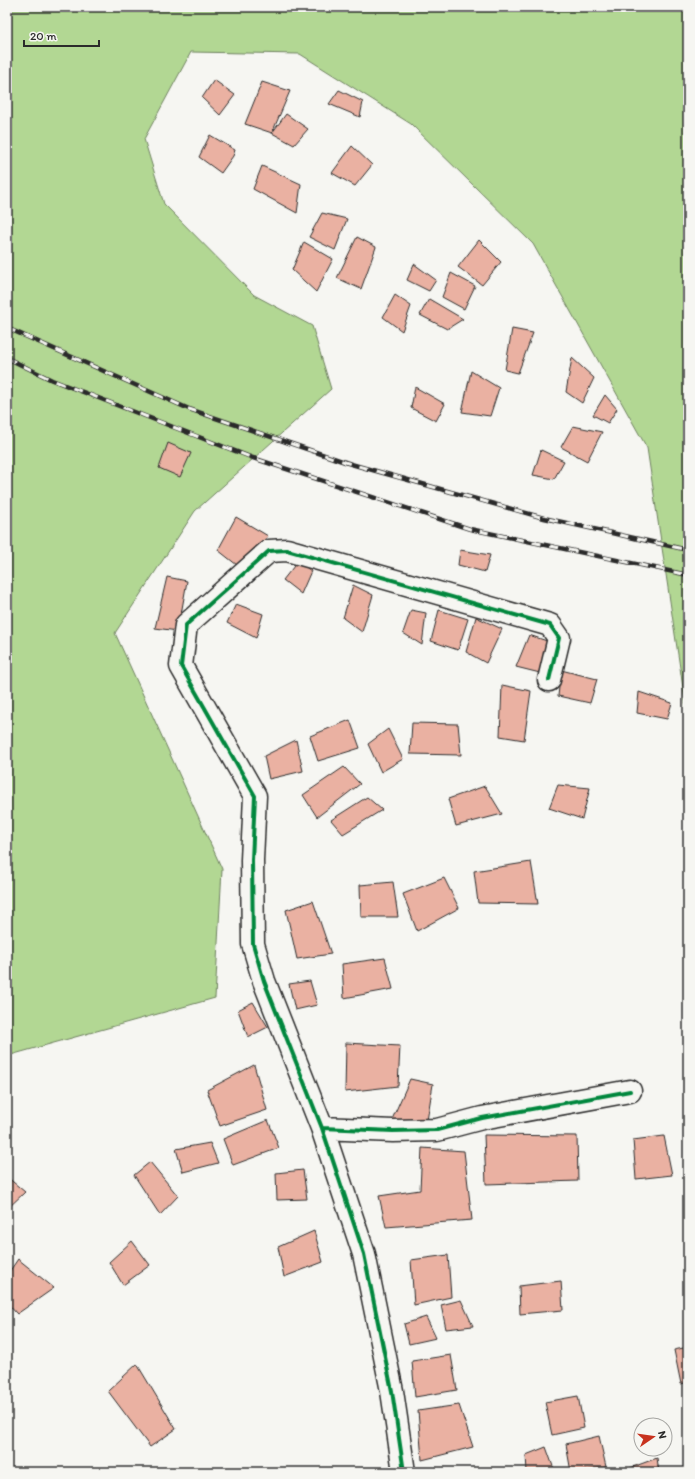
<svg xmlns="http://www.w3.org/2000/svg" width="695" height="1479" viewBox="0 0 695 1479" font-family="Itim,sans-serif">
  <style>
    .green { fill: #b2d793; stroke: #6e815f }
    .building { fill: #eab1a2; stroke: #2b2b2b }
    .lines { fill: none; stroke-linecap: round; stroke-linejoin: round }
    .street-casing { stroke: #2b2b2b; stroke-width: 25 }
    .street { stroke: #f6f6f2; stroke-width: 22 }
    .rail-casing { stroke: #2b2b2b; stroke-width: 4.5 }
    .rail { stroke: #f6f6f2; stroke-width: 3; stroke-dasharray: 9; stroke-linecap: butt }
    .cycleway-casing { stroke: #f6f6f2; stroke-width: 6 }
    .cycleway { stroke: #00873e; stroke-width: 4 }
  </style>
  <rect width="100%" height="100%" fill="#f6f6f2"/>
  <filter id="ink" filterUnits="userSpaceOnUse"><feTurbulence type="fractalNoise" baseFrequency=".025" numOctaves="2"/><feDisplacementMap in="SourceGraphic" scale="8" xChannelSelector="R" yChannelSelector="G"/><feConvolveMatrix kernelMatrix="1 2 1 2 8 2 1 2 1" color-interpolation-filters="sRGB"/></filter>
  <g filter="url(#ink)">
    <path class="green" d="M7 7H688V721L647 448 533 244 411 124 300 54 191 52 144 139 164 204 254 295 312 326 331 389 195 511 115 633 222 869 215 998 7 1056Z"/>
    <path class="building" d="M214 80 235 95 220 115 202 98Z
      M262 82 290 91 272 133 245 124Z
      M339 90 363 102 360 117 329 104Z
      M286 114 308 129 294 145 272 133Z
      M210 135 235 150 233 156 221 173 199 157Z
      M352 146 372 165 355 186 332 173Z
      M262 166 301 184 297 213 253 189Z
      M322 213 347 219 335 250 309 237Z
      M357 237 376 247 361 289 337 278Z
      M479 240 501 262 482 285 458 267Z
      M304 242 333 259 316 292 292 270Z
      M414 264 436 280 429 291 407 280Z
      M451 273 475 286 464 309 442 297Z
      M395 295 411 306 402 331 383 317Z
      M429 299 463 319 447 329 420 315Z
      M512 329 533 333 518 373 505 370Z
      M572 358 594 378 582 403 566 392Z
      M471 371 499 388 490 416 462 412Z
      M415 387 445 404 436 421 411 408Z
      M605 395 617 409 608 423 593 415Z
      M573 426 602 432 587 461 561 447Z
      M168 443 191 453 180 477 159 468Z
      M541 450 564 461 554 479 533 475Z
      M236 517 268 536 242 569 218 550Z
      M460 550 490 555 485 572 458 565Z
      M298 561 311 571 301 594 283 580Z
      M167 577 187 581 178 631 155 628Z
      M353 585 373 595 362 632 343 618Z
      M236 604 263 614 256 638 227 623Z
      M411 610 426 613 422 645 403 633Z
      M439 610 468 619 458 650 431 641Z
      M476 617 502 629 486 663 466 652Z
      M529 635 547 641 540 673 516 667Z
      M561 670 597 679 590 703 558 696Z
      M502 685 531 691 524 740 500 736Z
      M639 692 672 703 667 719 637 713Z
      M350 720 360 748 318 761 310 736Z
      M412 723 458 724 461 755 410 754Z
      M388 729 403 759 381 772 368 744Z
      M296 740 303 771 269 779 264 756Z
      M344 767 360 784 317 817 303 795Z
      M558 785 590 788 582 819 549 808Z
      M485 786 502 814 456 826 448 799Z
      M367 797 382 810 343 834 331 820Z
      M531 862 538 904 478 903 474 871Z
      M444 878 459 908 417 931 403 894Z
      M393 882 398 917H361L360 885Z
      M313 901 331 954 297 959 286 910Z
      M385 958 393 989 344 998 342 964Z
      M310 981 317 1005 295 1010 289 984Z
      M253 1002 268 1027 248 1037 238 1010Z
      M346 1043 400 1046 398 1086 345 1092Z
      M254 1065 267 1110 220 1126 207 1090Z
      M410 1079 433 1084 426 1127 390 1124Z
      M268 1120 279 1148 233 1165 223 1139Z
      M484 1135 577 1136 578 1181 486 1184Z
      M664 1136 672 1175 636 1179 633 1140Z
      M210 1143 218 1163 183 1172 176 1149Z
      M422 1148 464 1151 472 1220 386 1227 379 1196 420 1190Z
      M150 1162 178 1196 160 1215 134 1175Z
      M303 1170 307 1199 277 1200 276 1173Z
      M7 1177 25 1192 7 1209Z
      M314 1231 323 1262 284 1277 278 1247Z
      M132 1241 150 1265 123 1285 109 1262Z
      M448 1255 451 1297 414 1305 411 1260Z
      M18 1259 54 1288 17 1314 7 1303V1275Z
      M561 1281 563 1310 520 1314 519 1286Z
      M461 1300 473 1326 446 1329 441 1305Z
      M426 1317 436 1338 409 1344 404 1324Z
      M688 1347V1382L681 1384 674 1350Z
      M451 1355 457 1390 415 1397 412 1361Z
      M137 1364 176 1429 150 1447 108 1391Z
      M578 1396 584 1428 552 1435 545 1402Z
      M459 1405 473 1447 422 1460 418 1411Z
      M599 1436 606 1467 578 1472H571L566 1444Z
      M546 1447 555 1472H527L526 1455Z
      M657 1458 659 1472H631L630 1468Z"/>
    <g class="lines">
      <g class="street-casing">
        <path id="street" d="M322 1128 393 1131 437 1130 482 1118 630 1091
          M404 1472 392 1391 364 1254 322 1128 264 981 253 944 252 860 255 796 181 666 186 625 269 551 287 550 550 625 559 638 549 680"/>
      </g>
      <use href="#street" class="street"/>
      <g class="rail-casing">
        <path id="rail" d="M7 328 189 409 351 464 544 518 688 550
          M7 358 52 380 253 458 470 529 688 575"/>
      </g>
      <use href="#rail" class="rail"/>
      <g class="cycleway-casing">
        <path id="cycleway" d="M322 1128 393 1131 437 1130 482 1118 630 1091
          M404 1472 392 1391 364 1254 322 1128 264 981 253 944 252 860 255 796 181 666 186 625 269 551 287 550 550 625 559 638 549 680"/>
      </g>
      <use href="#cycleway" class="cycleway"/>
    </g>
  </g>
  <rect width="695" height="1479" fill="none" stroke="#f6f6f2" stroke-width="24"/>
  <rect x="12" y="12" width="671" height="1455" fill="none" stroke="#2b2b2b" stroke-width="1.5" filter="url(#ink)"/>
  <g transform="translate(653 1437) rotate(77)"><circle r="19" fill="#f6f6f2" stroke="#a5a5a2"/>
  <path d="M0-3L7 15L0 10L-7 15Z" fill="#c8321e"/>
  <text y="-6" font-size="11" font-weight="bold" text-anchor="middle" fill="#2b2b2b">N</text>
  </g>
  <path d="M24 40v6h75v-6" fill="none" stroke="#2b2b2b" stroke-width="2"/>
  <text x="30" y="40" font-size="12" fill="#2b2b2b" stroke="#f6f6f2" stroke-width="3" paint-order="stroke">20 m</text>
</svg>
